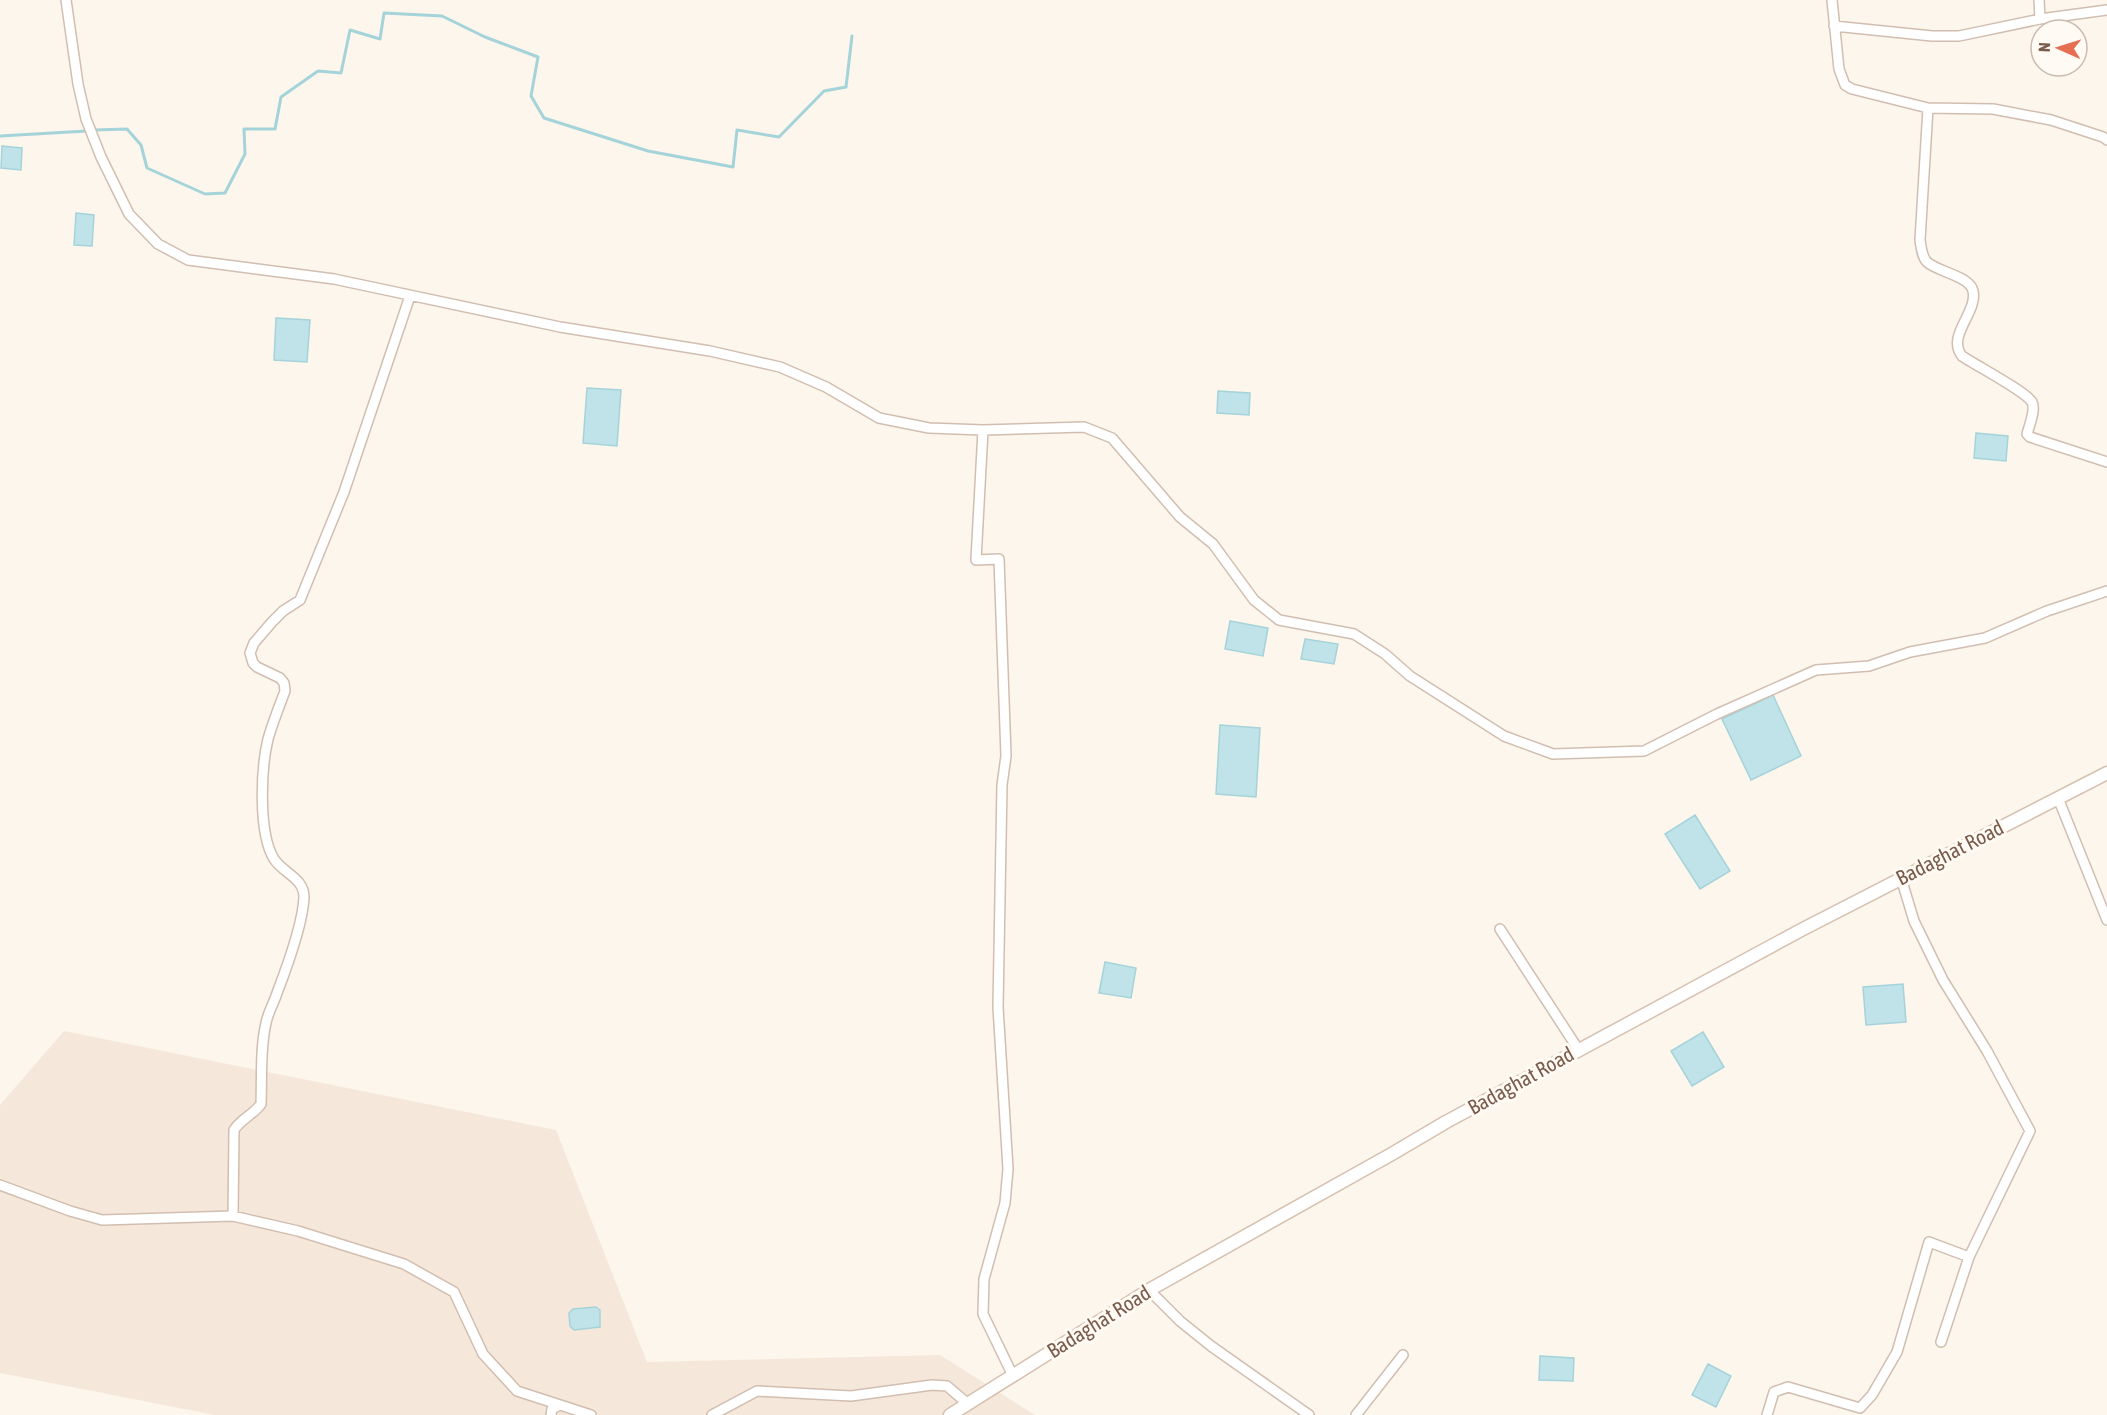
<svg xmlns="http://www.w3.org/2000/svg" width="2107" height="1415" viewBox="0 0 2107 1415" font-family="'Asap Condensed',sans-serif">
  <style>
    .residential { fill: #f5e8da }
    .water { fill: #bfe3e8; stroke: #a5d3da; stroke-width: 1.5 }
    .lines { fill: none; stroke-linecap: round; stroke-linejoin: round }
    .stream { stroke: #a5d3da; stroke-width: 3 }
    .street-casing { stroke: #d1beb0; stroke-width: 12 }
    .secondary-casing { stroke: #d6c0b0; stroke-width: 15 }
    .street { stroke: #fff; stroke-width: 9 }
    .secondary { stroke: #fff; stroke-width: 12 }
    .labels { text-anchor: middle; stroke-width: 6; stroke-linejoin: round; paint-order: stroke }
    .street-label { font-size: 21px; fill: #7a5c4d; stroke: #fffaf3 }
  </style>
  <rect width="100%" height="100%" fill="#fdf6ec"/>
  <path class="residential" d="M64 1031 556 1130 647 1362 940 1355 1035 1415H215L0 1373V1105Z"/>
  <path class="water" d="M2 146 22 148 21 170 1 168Z
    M76 213 94 215 92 246 74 245Z
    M276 318 310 320 307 362 274 360Z
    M587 388 621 390 617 446 583 443Z
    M1218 391 1250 393 1249 415 1217 413Z
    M1976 433 2008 436 2006 461 1974 458Z
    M1230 621 1268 628 1263 656 1225 649Z
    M1305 639 1338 644 1334 664 1301 659Z
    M1773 695 1801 756 1751 780 1722 719Z
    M1220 725 1260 728 1256 797 1216 794Z
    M1695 815 1730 871 1700 889 1665 834Z
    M1105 962 1136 968 1131 998 1099 993Z
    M1903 984 1906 1022 1866 1025 1863 987Z
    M1703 1032 1724 1067 1692 1086 1671 1051Z
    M596 1307 600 1310V1327L574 1330 570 1326 569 1313 573 1309Z
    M1540 1356 1574 1358 1573 1381 1539 1380Z
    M1708 1364 1731 1376 1716 1407 1692 1395Z"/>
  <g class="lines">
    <path class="stream" d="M94 130 127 129 141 145 147 168 205 194 225 193 245 154 244 129H275L281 97 318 71 341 73 350 30 380 39 384 13 442 16 485 37 538 57 531 96 544 118 648 151 733 167 737 130 779 137 824 91 846 87 852 36
      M0 136 87 131"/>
    <g class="street-casing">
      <path id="street" d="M66 0 78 84 86 119 101 157 129 214 158 244 188 260 334 279 560 327 710 351 780 367 826 387 879 418 929 428 983 430 1084 427 1112 438 1180 517 1213 544 1254 600 1279 620 1354 634 1385 654 1410 676 1504 736 1553 754 1644 751 1717 714 1816 670 1869 666 1910 652 1985 638 2047 611 2107 591
        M1832 0 1839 69 1845 85 1852 89 1928 108 1920 240C1921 247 1922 257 1927 262 1938 272 1970 276 1973 291 1978 312 1946 336 1962 356 1975 365 2025 391 2032 402 2036 410 2029 426 2027 434L2030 437 2107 462
        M2039 0 2040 19
        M1834 26 1932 36H1959L2040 19 2107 10
        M1928 108 1993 109 2051 120 2103 137 2107 140
        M983 430 976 560 999 559 1006 756 1002 785 998 1007 1008 1169 1005 1203 984 1279 983 1314 1013 1376
        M2058 798 2107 920
        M1901 878 1914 921 1943 980 1987 1051 2030 1131 1969 1257 1941 1342
        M1500 929 1578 1049
        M0 1185 70 1211 102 1220 233 1216 298 1231 404 1264 454 1292 483 1354 517 1391 591 1415
        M233 1216 234 1130C241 1119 253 1115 261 1104 262 1078 260 1048 266 1023 268 1012 274 1003 277 993 287 967 303 924 304 897 304 878 283 873 274 859 258 833 261 768 268 739 273 722 279 707 285 691L284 683 280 678 257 667 253 663 250 653 254 643 272 622 283 611 300 600 344 492 410 296
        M1149 1290 1180 1321 1211 1346 1309 1415
        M551 1415 552 1409 560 1405
        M712 1415 757 1391 851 1396 932 1385 947 1386 968 1404
        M1356 1415 1403 1355
        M1767 1415 1774 1392 1788 1387 1860 1408 1872 1395 1897 1352 1929 1242 1969 1257"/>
    </g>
    <g class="secondary-casing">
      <path id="secondary" d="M950 1415 1149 1290 1390 1155 1446 1122 1803 929 2107 773"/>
    </g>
    <use href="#street" class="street"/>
    <use href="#secondary" class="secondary"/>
  </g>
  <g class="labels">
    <g class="street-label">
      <text transform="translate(1950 853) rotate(-27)" y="7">Badaghat Road</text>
      <text transform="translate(1521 1081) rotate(-29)" y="7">Badaghat Road</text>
      <text transform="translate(1099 1322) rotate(-32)" y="7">Badaghat Road</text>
    </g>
  </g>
  <g transform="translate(2059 48) rotate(273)"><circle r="28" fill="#fffaf3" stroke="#cabbb1" stroke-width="1.5"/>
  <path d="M0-4.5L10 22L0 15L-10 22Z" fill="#e76f51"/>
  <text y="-9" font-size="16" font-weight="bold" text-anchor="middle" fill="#7a5c4d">N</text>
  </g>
</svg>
